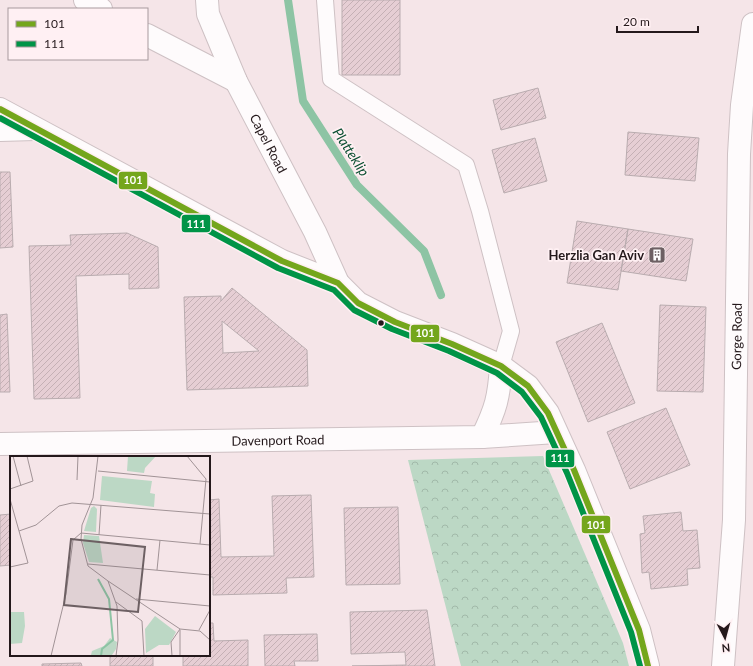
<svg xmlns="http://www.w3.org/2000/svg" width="753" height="666" viewBox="0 0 753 666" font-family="Lato,sans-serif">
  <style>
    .park { fill: url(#park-crowns) }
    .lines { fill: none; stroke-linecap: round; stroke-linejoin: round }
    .stream { stroke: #8dc4a4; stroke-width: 8 }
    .building { fill: url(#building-hatch); stroke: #b9acaf; fill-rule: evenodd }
    .lane-casing { stroke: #cec1c4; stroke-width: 18 }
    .street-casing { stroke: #cec1c4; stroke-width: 24 }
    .secondary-casing { stroke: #cec1c4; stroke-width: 24 }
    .lane { stroke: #fefbfc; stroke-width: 16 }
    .street { stroke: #fefbfc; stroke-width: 22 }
    .secondary { stroke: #fefbfc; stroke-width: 22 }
    .bus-1-casing { stroke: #fff0f3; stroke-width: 9 }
    .bus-2-casing { stroke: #fff0f3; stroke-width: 9 }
    .bus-1 { stroke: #74a61c; stroke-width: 6 }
    .bus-2 { stroke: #009447; stroke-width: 6 }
    .bus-dot { fill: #24181b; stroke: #fff0f3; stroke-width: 1.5 }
    .labels { text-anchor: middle; stroke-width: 3.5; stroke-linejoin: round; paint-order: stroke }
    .street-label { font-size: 13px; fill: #24181b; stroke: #fff0f3 }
    .poi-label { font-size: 13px; font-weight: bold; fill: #24181b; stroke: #fff0f3; text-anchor: end }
    .water-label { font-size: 14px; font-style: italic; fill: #0a4f31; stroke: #fff0f3 }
    .inset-river { fill: none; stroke: #8dc4a4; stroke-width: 2 }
    .inset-road { fill: none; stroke: #a19396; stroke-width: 1 }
    .view { fill: #6d6063; fill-opacity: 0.15; stroke: #6d6063; stroke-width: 2 }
    .inset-edge { fill: none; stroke: #24181b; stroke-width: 2 }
    .line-badge { stroke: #fff0f3; stroke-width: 1.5 }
    .badge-label { font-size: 11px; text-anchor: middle; font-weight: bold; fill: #fff }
  </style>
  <defs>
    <pattern id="park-crowns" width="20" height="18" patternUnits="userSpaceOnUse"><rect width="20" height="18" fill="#bcd8c5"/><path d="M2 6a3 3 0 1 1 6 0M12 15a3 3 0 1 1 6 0" fill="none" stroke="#a1b9a9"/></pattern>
    <pattern id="building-hatch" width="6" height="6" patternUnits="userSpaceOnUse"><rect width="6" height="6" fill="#e6ced4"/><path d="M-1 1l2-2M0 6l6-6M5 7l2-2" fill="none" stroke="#c5b0b5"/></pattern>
  </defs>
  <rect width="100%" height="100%" fill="#f5e5e8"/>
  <path class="park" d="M543 456 623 643 629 666H461L408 460Z"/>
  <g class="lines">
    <path class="stream" d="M288 0 303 101 357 185 424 251 441 295"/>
  </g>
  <path class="building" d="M342 0H400V75H342Z
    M538 88 546 118 501 130 493 100Z
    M628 132 699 138 695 181 625 175Z
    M535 138 547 181 504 193 492 150Z
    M0 172H10L13 247 0 248Z
    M577 221 628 229 618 290 567 283Z
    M628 229 693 239 686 281 621 271Z
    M127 233 158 247 159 288 129 289V274L76 276 80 398 34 399 29 246 71 245 70 235Z
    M232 288 307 350 308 386 187 390 184 297 221 296V301ZM222 321 259 351 223 353Z
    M660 305 706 307 703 392 657 391Z
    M7 314 10 392H0V315Z
    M602 323 635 403 588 422 556 342Z
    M666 408 690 465 630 489 607 432Z
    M311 495 314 577 286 578 287 593 213 595V577H209V500L219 499 221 557 274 556 272 496Z
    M398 507 400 584 346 585 344 508Z
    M681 512 683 531 697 530 700 568 687 569 688 585 651 589 649 572 642 573 640 534 645 533 643 516Z
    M11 514V565L0 566V515Z
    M427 610 435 666H352L406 665 405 652 351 654 350 612Z
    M209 623H213L214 641 248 640V666H183V655H209Z
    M317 634 318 661H294L295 666H265L264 635Z
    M110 655H153V666H110Z
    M81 663 82 666H42V664Z"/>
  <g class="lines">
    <g class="lane-casing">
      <path id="lane" d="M325 0 331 79 466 165 480 211 511 331 501 366"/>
    </g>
    <g class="street-casing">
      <g id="street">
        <path d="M85 0 101 9"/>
        <path d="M147 35 236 81"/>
        <path d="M0 109 282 261 338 283"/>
        <path d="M0 130 35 129"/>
        <path d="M482 437C496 409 499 397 501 366"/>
        <path id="s1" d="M0 444 482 437 556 432"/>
        <path id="s2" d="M723 666 734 520 739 154 742 105 753 24"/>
      </g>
    </g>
    <g class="secondary-casing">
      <g id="secondary">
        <path id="s3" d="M207 0 208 14 236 81 315 232 338 283 358 303 395 322 452 344 501 366 528 386 548 413 574 470 639 630 648 666"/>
      </g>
    </g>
    <use href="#lane" class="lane"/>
    <use href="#street" class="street"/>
    <use href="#secondary" class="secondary"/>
    <g class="bus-1-casing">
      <path id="bus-1" d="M0 109 282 261 338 283 358 303 395 322 452 344 501 366 528 386 548 413 574 470 639 630 648 666"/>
    </g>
    <g class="bus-2-casing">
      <path id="bus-2" d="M0 118 278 268 334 290 354 310 392 329 449 351 497 373 522 392 541 417 567 473 631 632 640 666"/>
    </g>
    <use href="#bus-1" class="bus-1"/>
    <use href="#bus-2" class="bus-2"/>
  </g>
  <defs>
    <g id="building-square" transform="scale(0.9)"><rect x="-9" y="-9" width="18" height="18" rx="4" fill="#6d6063" stroke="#fff0f3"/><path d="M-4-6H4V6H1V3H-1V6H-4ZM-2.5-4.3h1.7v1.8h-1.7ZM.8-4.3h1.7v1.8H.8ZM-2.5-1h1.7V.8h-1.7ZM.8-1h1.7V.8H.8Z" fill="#fff"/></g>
  </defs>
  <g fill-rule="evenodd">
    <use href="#building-square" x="657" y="255"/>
  </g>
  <circle class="bus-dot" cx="381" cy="323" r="3.5"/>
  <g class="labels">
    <g class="street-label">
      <text dy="5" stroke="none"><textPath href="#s3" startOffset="157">Capel Road</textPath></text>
      <text dy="5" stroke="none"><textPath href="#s2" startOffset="330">Gorge Road</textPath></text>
      <text dy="5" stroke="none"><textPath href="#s1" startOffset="278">Davenport Road</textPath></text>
    </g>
    <g class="poi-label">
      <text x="644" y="260">Herzlia Gan Aviv</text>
    </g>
    <g class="water-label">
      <text transform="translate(351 152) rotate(57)" y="5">Platteklip</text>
    </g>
  </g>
  <g transform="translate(10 456)">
    <rect width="200" height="200" fill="#f5e5e8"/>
    <path d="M84 50 87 53 86 76 74 75 81 52Z" fill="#bcd8c5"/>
    <path d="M100 182 107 186 106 193 102 199H81L82 195 94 190Z" fill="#bcd8c5"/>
    <path d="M118 0H146L135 12 134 17 117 15ZM74 79 89 80 93 107 79 106 73 87ZM0 156H14L15 170 12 187 0 188ZM145 160 166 176 159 189H149L136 197 135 173Z" fill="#bcd8c5"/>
    <path d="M92 20 142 25 140 37 145 38 144 51 90 44ZM0 159H10L9 176 0 175Z" fill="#bcd8c5"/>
    <path class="inset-river" d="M88 123 99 143 103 184 92 193 91 200"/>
    <path class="inset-road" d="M3 0 11 30M88 0 83 42 72 69 71 83 78 110 98 125 107 150 108 184 106 200M177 0 196 23 190 88M88 15 200 26M67 24 68 0M0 33 23 25 17 0M0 43 18 107 0 111M9 75 26 69 49 50 62 47 200 58M71 77 200 89M89 79 91 49M78 108 200 119M147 114 150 84M98 125 170 173 190 175 200 184M126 143 200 150M106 146 132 165 134 200M189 174 200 154M41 200 56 138 63 84 71 77M162 200 161 186 170 173M170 200V174"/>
    <path class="view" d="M61 83 135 91 128 156 54 149Z"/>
    <rect width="200" height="200" class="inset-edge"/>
  </g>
  <g class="line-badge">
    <rect x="118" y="171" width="30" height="19" rx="4" fill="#74a61c"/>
    <rect x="181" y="214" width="30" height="19" rx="4" fill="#009447"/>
    <rect x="410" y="324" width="30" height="19" rx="4" fill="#74a61c"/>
    <rect x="545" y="449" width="30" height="19" rx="4" fill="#009447"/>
    <rect x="581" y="515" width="30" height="19" rx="4" fill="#74a61c"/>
  </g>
  <g class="badge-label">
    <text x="133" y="184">101</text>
    <text x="196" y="228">111</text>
    <text x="425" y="337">101</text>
    <text x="560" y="462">111</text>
    <text x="596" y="529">101</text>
  </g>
  <rect x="8" y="8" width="140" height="52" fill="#fff0f3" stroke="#a79a9d"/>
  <rect x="16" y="21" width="20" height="6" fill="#74a61c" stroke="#a79a9d"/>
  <text x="44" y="28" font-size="12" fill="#24181b">101</text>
  <rect x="16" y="41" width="20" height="6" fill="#009447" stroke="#a79a9d"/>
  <text x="44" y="48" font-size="12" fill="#24181b">111</text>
  <g transform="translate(725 638) rotate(174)" stroke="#fff0f3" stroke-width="3" paint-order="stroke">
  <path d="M0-3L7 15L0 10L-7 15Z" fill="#24181b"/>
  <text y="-6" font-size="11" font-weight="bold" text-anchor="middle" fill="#24181b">N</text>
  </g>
  <path d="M617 26v6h81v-6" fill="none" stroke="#24181b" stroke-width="2"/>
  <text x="623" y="26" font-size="12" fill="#24181b" stroke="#fff0f3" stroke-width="3" paint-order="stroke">20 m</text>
</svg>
